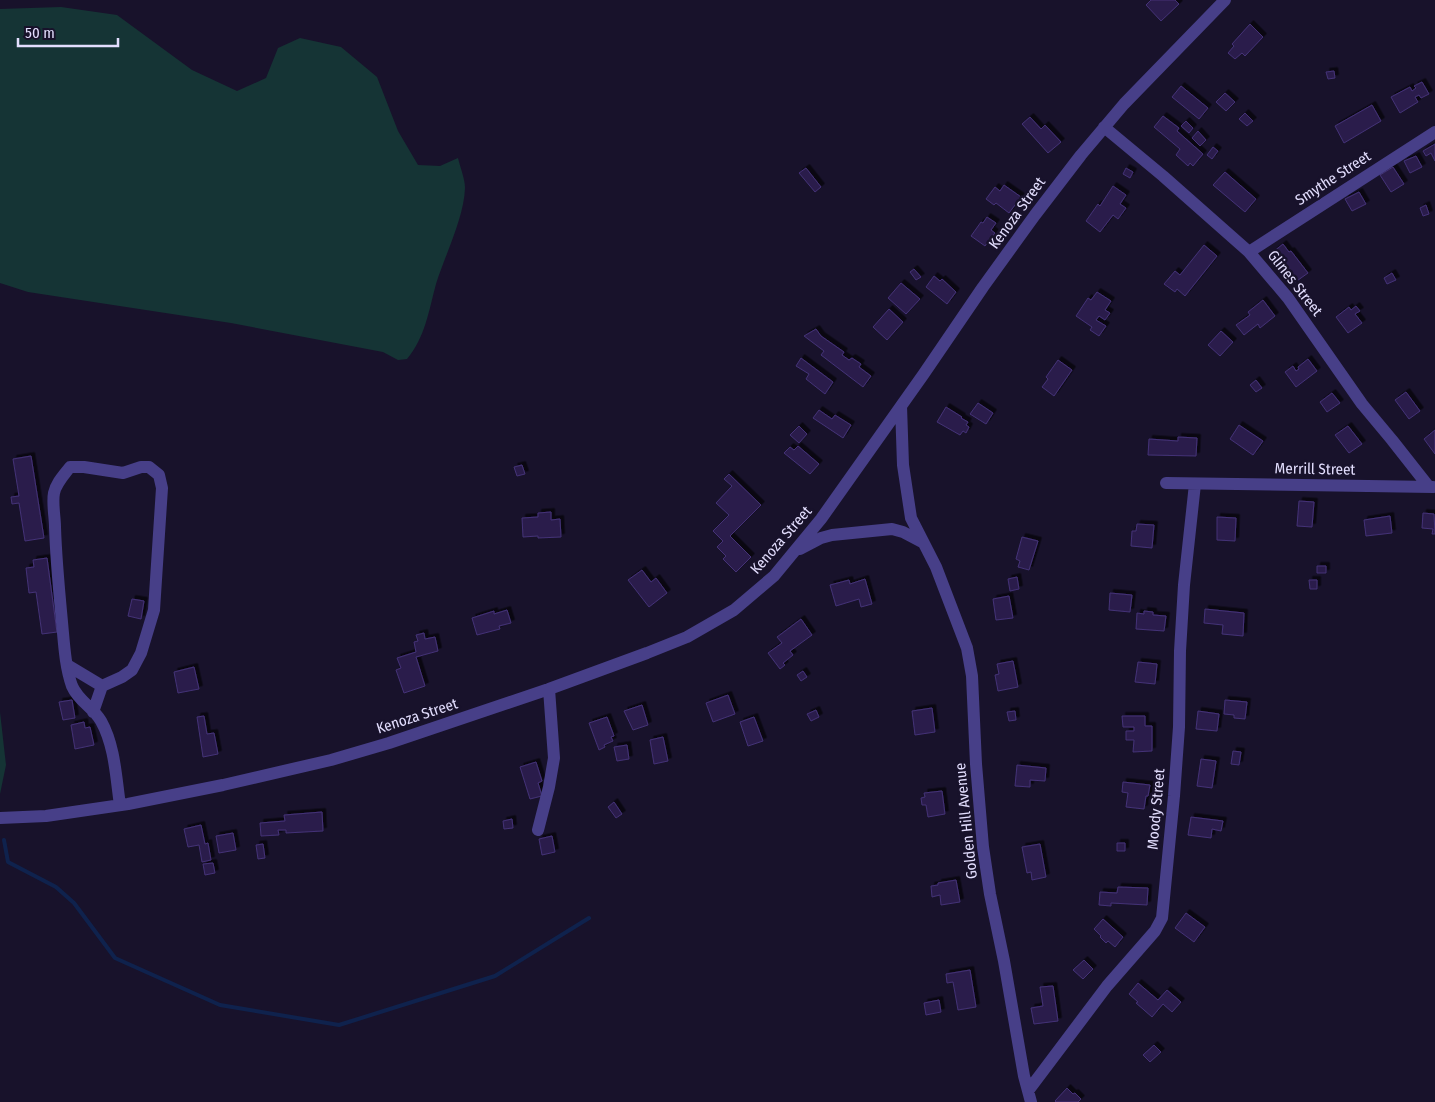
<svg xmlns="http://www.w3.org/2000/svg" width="1435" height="1102" viewBox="0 0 1435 1102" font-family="'Fira Sans Condensed',sans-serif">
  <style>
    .green { fill: #153435 }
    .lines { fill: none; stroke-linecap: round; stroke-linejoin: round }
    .stream { stroke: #0f224d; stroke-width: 4 }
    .building { fill: #2b1f4c; stroke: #443277; filter: url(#shadow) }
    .minor { stroke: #473f88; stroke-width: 12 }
    .labels { text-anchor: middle; stroke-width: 5; stroke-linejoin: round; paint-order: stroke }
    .street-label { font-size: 15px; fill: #e3defe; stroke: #18122b }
  </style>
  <defs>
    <filter id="shadow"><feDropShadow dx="3.5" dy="-3.5" stdDeviation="0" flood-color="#0009"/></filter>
  </defs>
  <rect width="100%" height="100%" fill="#18122b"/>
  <path class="green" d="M61 7 117 15 192 70 237 91 266 78 278 48 300 38 341 47 377 77 398 131 418 165 440 166 458 158C460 167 465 179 465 188 464 218 445 255 436 284 429 310 425 338 407 359L398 360 383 352 231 323 28 292 0 283V9Z
    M0 712 6 765 0 794Z"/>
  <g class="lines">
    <path class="stream" d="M4 840 8 862 56 887 74 903 115 958 220 1005 339 1025 495 976 589 918"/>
  </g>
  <path class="building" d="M1151 0H1175L1179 4 1161 21 1146 5Z
    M1250 24 1263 37 1245 56 1242 53 1235 59 1228 53 1234 46 1232 44Z
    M1334 71 1335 78 1328 79 1326 72Z
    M1422 82 1429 94 1421 98 1419 95 1415 97 1418 102 1400 113 1391 97 1410 87 1412 91 1416 88 1414 86Z
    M1181 86 1208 108 1199 119 1172 97Z
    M1225 93 1235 102 1226 111 1216 102Z
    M1372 105 1381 121 1344 143 1335 126Z
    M1245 113 1253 121 1247 126 1239 119Z
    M1163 116 1179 128 1177 131 1203 154 1193 166 1190 163 1188 166 1176 155 1180 149 1154 127Z
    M1030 117 1041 129 1045 125 1061 142 1048 153 1022 124Z
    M1186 121 1193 128 1189 133 1181 126Z
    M1198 131 1206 140 1200 146 1192 138Z
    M1435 144V161L1431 153 1426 156 1423 151Z
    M1213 147 1218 151 1212 159 1207 155Z
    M1416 156 1422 167 1410 173 1404 161Z
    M1393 167 1404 184 1391 192 1380 175Z
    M806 168 821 187 815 192 799 173Z
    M1126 168 1133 172 1130 178 1123 174Z
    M1225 172 1256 199 1245 212 1213 185Z
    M1004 185 1021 197 1009 213 996 203 994 205 986 199 995 187 1000 191Z
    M1113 186 1126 195 1120 204 1126 208 1118 219 1113 215 1100 232 1086 221 1098 204 1100 206Z
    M1359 192 1366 204 1352 211 1345 199Z
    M1426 205 1429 214 1423 216 1420 208Z
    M987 217 996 223 991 230 995 233 985 246 971 236 981 222 983 223Z
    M1283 244 1289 252 1291 251 1308 273 1294 283 1273 252Z
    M1204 245 1217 256 1185 296 1177 289 1175 292 1164 284 1175 271 1180 275Z
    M914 269 921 277 916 280 910 272Z
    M1392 273 1396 280 1387 284 1384 278Z
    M934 276 940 281 942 279 956 292 947 304 926 287Z
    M901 283 920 299 906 314 888 298Z
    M1097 292 1111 301 1105 310 1110 313 1105 320 1099 316 1096 320 1106 326 1099 336 1090 330 1092 327 1076 316 1088 298 1091 300Z
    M1263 300 1275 316 1260 328 1258 324 1244 335 1236 325 1250 315 1248 312Z
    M1356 306 1360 311 1355 314 1362 323 1348 333 1336 317 1349 307 1351 310Z
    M889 309 903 322 887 340 873 327Z
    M816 329 821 336 844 352 842 355 849 360 852 358 861 364 859 367 871 376 863 387 821 355 824 351 804 336Z
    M1221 331 1233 342 1220 356 1208 345Z
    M801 358 833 382 825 394 806 379 809 374 796 366Z
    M1308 359 1317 371 1296 387 1285 372 1293 366 1296 371 1299 369 1298 367Z
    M1058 360 1072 370 1054 396 1042 387 1048 379 1046 377Z
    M1256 380 1262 388 1256 392 1250 385Z
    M1406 392 1420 411 1409 419 1395 400Z
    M1332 393 1340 403 1327 412 1320 402Z
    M978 403 993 413 986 424 970 414Z
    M946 407 962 417 961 418 968 422 966 425 969 427 966 433 963 431 960 435 937 422Z
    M819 410 832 419 835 415 851 425 843 438 813 418Z
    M1239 425 1263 441 1253 455 1230 439Z
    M799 426 807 434 799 443 790 435Z
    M1348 426 1362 444 1349 453 1335 435Z
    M1435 430V454L1424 439Z
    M1178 437 1197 438 1196 456 1148 455 1149 439 1178 441Z
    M798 446 819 464 810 474 784 453 790 447 794 450Z
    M31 456 44 538 25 541 19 503 12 504 11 497 19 496 13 459Z
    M522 465 525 474 517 476 514 467Z
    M729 474 761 505 730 536 751 557 736 572 723 559 726 556 717 547 723 541 713 531 729 515 716 503 732 486 724 479Z
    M1299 501 1314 502 1312 527 1297 526Z
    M551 512V520L560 519 561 537 538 538V536L523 537 522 518 538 517V513Z
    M1423 513 1434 514 1435 534H1432L1433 529 1422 528Z
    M1390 516 1392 533 1366 536 1364 520Z
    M1217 517 1236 518 1235 541 1217 540Z
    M1137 524 1154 525 1152 548 1131 546 1132 531H1136Z
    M1022 537 1038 541 1029 570 1018 567 1020 561 1016 559Z
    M47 558 57 632 42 634 36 592 29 593 26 568 34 567 33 560Z
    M1317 566H1326V573H1317Z
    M642 570 651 582 656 578 667 593 649 607 628 580Z
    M1017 577 1019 589 1010 591 1008 579Z
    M865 579 872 604 861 607 859 599 836 606 830 585 849 580 850 584Z
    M1309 580H1317V589H1310Z
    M1110 593 1132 595 1130 612 1109 610Z
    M1009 596 1013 618 996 620 993 599Z
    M132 599 144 601 141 619 128 616Z
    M1205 609 1244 613 1243 636 1222 634 1223 625 1204 623Z
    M507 610 511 623 499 626 500 629 477 635 472 618 494 611V614Z
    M1144 611 1153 612V615L1166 616 1164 631 1136 629 1137 613 1144 614Z
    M801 619 812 635 790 651 793 655 783 663 785 665 780 669 768 653 782 643 777 637Z
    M424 633 425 639 435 637 438 651 416 657 425 686 404 693 396 670 401 668 397 658 416 652 414 642 418 641 416 635Z
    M1013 661 1018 687 998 691 995 675 999 674 997 664Z
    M1138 662 1157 664 1155 684 1135 682Z
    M194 667 199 689 178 693 174 672Z
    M803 671 807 677 801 681 797 675Z
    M728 695 735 714 713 722 706 703Z
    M72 700 75 718 63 720 59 702Z
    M1225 700 1247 702 1245 719 1234 718V715L1224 714Z
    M642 705 648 725 633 730 624 711Z
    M932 708 935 732 915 735 912 711Z
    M816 710 819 717 811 721 807 714Z
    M1015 711 1016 720 1009 721 1007 712Z
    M1198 711 1219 714 1217 731 1196 729Z
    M204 716 207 734 214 733 218 754 203 757 197 717Z
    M1122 716H1145V726H1152V751L1133 752 1134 740H1126V731H1134V727H1123Z
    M607 717 614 736 611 737 613 741 604 745 605 747 599 750 589 723Z
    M754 717 763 741 748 746 740 722Z
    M84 722 85 728 90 727 94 745 75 749 71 725Z
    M663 737 668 761 654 764 650 740Z
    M627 745 629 759 617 761 614 747Z
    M1233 751 1241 752 1239 765 1231 764Z
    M1201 759 1216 761 1212 788 1197 786Z
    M536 762 542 781 538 783 542 796 530 799 520 767Z
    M1017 765 1046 768 1045 781 1030 780V787L1015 786Z
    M1123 782 1150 785 1148 796H1146L1144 809 1126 807 1128 793 1122 792Z
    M942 791 945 814 928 817 926 805H922L921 798 925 797 924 793Z
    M614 802 622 814 616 818 608 807Z
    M322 812 323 831 286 833V830H278L279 835 261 836 260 823 285 821 284 815Z
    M1191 817 1223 821 1221 831 1212 829 1211 838 1188 835Z
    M512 819 513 828 504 829 503 821Z
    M201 825 205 844 208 843 211 860 202 862 199 845 188 847 184 829Z
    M233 833 236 850 219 853 216 836Z
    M552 836 555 852 542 855 539 839Z
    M1117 843H1125V851H1117Z
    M263 844 265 858 258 859 256 845Z
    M1040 844 1046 877 1032 880 1031 872 1027 873 1022 847Z
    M213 863 215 873 205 875 203 864Z
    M956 880 960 902 941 905 940 895 932 897 931 886 938 885V883Z
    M1118 887 1148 888 1147 905 1111 903V906L1099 905 1100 892 1117 893Z
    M1186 913 1205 927 1194 942 1175 928Z
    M1103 919 1123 937 1115 947 1108 941 1106 943 1100 937 1101 936 1094 929Z
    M1084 960 1093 969 1083 979 1073 970Z
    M970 970 976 1007 958 1010 953 982 947 983 946 974Z
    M1138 983 1158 1000 1167 990 1181 1002 1172 1012 1163 1004 1152 1017 1136 1003 1138 1002 1129 994Z
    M1053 986 1058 1021 1034 1024 1031 1008 1043 1006 1040 987Z
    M939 1000 941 1012 926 1015 924 1003Z
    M1154 1045 1161 1052 1150 1062 1143 1055Z
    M1067 1088 1073 1094 1075 1093 1081 1099 1078 1102H1056L1055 1101Z"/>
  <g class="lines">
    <path class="minor" d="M1104 127 1163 176 1249 252 1288 298 1362 404 1392 440 1429 487
      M1249 252 1435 132
      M901 406 903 465 911 518 936 567 967 648 972 676 976 764 983 847 990 894 1004 961 1024 1076 1031 1102
      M1166 483 1433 487
      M800 549 821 538 832 535 892 529 903 532 922 542
      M67 665 102 686
      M93 712 102 686 122 677 132 670 141 653 154 610 162 488 159 475 149 467H141L123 473 84 467H70C64 475 56 483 54 493 52 503 55 517 55 527 56 559 59 590 62 622 64 643 65 666 72 686 79 702 93 707 101 721 115 746 116 778 120 805
      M0 818 46 816 128 804 223 785 331 760 389 743 549 689 647 653 687 637 734 610 774 576 821 519 923 375 983 287 1035 215 1081 155 1124 104 1225 0
      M538 830 549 787 554 758 549 689
      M1028 1091 1107 986 1155 931 1162 918 1174 796 1179 727 1180 651 1184 585 1195 484"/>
  </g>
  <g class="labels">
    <g class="street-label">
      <text transform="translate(1333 178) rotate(-33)" y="5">Smythe Street</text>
      <text transform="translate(1017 213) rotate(-54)" y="5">Kenoza Street</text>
      <text transform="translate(1295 283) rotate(52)" y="5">Glines Street</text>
      <text transform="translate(1315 469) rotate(1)" y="5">Merrill Street</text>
      <text transform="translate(781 540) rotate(-49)" y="5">Kenoza Street</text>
      <text transform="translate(417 716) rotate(-18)" y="5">Kenoza Street</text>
      <text transform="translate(1156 809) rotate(-85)" y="5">Moody Street</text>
      <text transform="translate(966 821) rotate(-96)" y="5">Golden Hill Avenue</text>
    </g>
  </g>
  <path d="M18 38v8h100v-8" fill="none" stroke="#e3defe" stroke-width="2.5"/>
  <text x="25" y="38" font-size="15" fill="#e3defe" stroke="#18122b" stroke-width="4" paint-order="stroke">50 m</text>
</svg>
